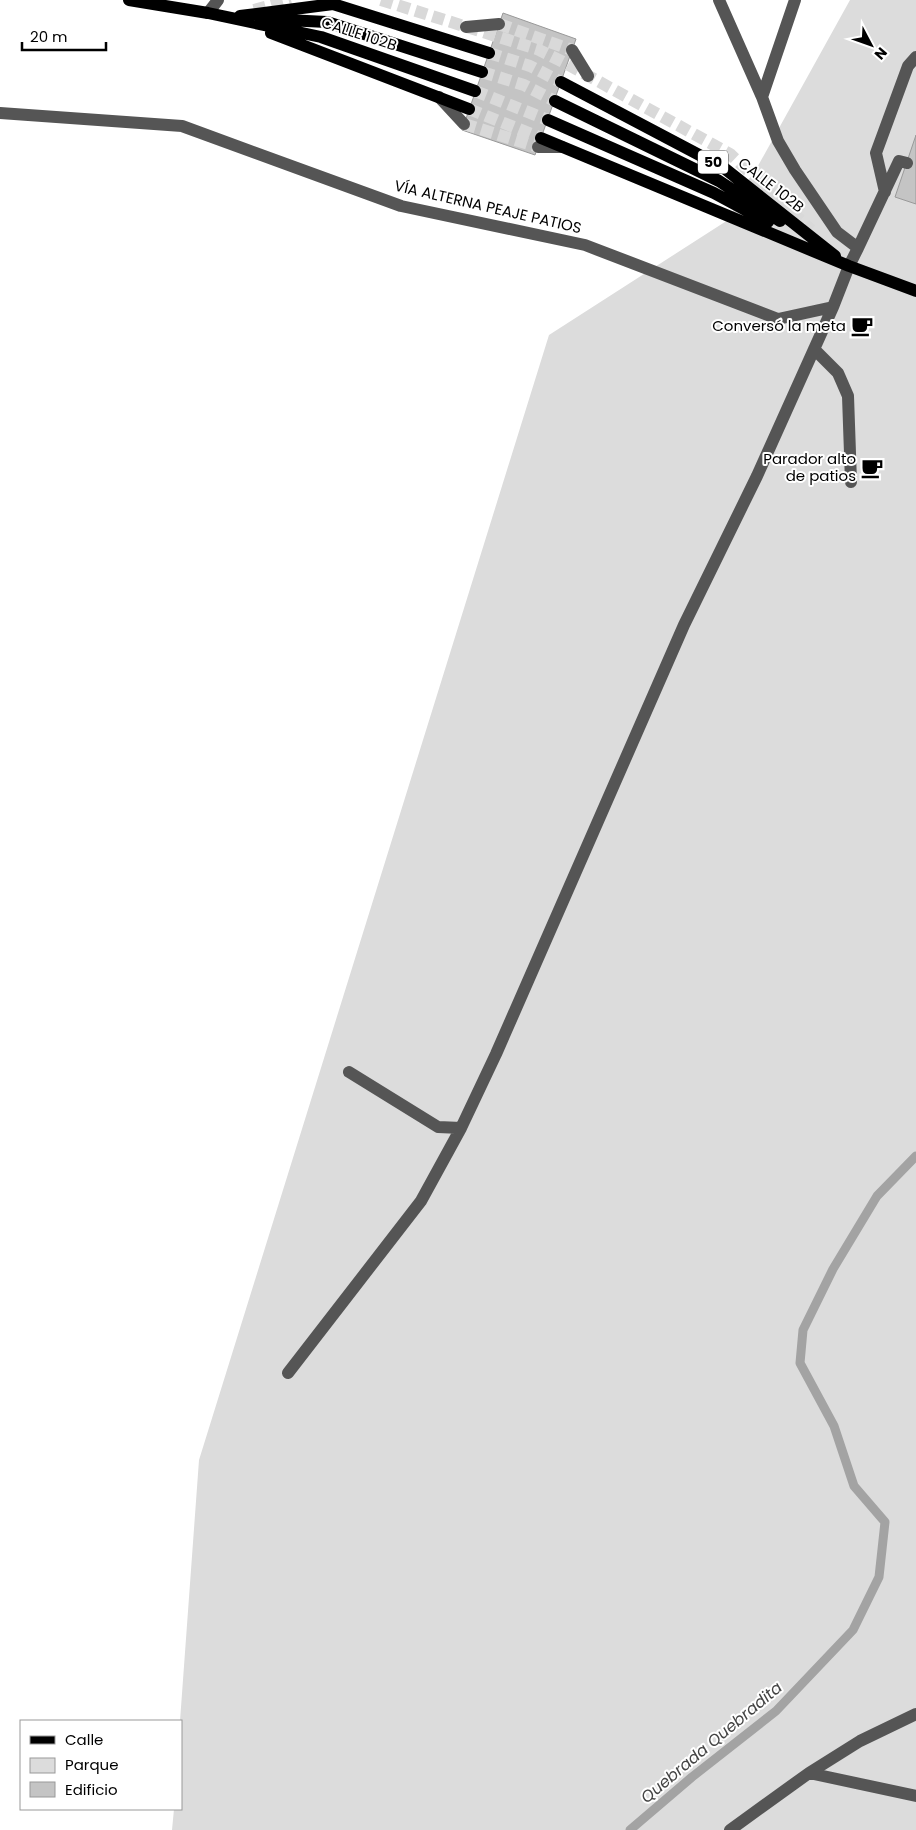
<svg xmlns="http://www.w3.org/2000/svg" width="916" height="1830" viewBox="0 0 916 1830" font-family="Poppins,sans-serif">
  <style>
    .green { fill: #dcdcdc }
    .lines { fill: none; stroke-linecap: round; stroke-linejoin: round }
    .stream { stroke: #a3a3a3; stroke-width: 9 }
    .building { fill: #c4c4c4; stroke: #999 }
    .minor-tunnel { stroke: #d9d9d9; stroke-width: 12; stroke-dasharray: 12 6; stroke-linecap: butt }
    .major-tunnel { stroke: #d9d9d9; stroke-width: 12; stroke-dasharray: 12 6; stroke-linecap: butt }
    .minor { stroke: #555; stroke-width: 12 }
    .major { stroke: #000; stroke-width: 12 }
    .labels { text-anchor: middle; stroke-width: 4; stroke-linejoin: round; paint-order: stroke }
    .shield { fill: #fff; stroke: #4c4c4c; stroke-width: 1 }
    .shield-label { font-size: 14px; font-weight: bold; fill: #000 }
    .street-label { font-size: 15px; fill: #000; stroke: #fff }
    .poi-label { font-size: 15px; fill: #000; stroke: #fff; text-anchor: end }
    .water-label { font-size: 16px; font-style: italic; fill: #444; stroke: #fff }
  </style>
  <rect width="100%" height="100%" fill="#fff"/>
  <path class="green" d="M850 0H916V1830H172L174 1809H181L180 1721 199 1460 549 335 728 220Z"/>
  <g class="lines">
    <path class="stream" d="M630 1830 692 1777 776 1711 853 1630 879 1577 885 1522 854 1486 834 1426 800 1363 803 1330 833 1269 877 1196 916 1156"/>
  </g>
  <path class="building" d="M503 13 576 39 535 155 462 130Z
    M916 135V204L895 197Z"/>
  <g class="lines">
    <path class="minor-tunnel" d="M499 24 572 50
      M464 124 538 147"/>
    <path class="major-tunnel" d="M381 0 537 49 567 64 730 154 811 230
      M254 10 291 0
      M489 53 530 66 561 82
      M482 72 524 85 555 101
      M475 91 548 120
      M469 109 541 138"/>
    <path class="minor" d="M208 13 218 0
      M466 27 499 24
      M572 50 588 76
      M439 97 464 124
      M762 97 795 0
      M0 113 182 126 401 206 585 245 778 319 833 307 849 266 858 248 837 232 795 170 778 141 762 97 719 0
      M538 147H562
      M885 192 876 153 908 66 916 57
      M858 248 899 161 907 163
      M814 349 838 373 848 396 851 482
      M349 1072 438 1127 461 1128
      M288 1373 421 1201 461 1128 496 1054 684 625 757 476 833 307
      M809 1773 916 1796
      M730 1830 809 1773 860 1741 916 1714"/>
    <path class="major" d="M129 0 208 13 321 37 475 91
      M240 16 333 4 489 53
      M266 19 327 22 482 72
      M271 33 469 109
      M561 82 724 168 835 256
      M555 101 719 181 780 221
      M548 120 714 193 768 222
      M541 138 849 266 916 291"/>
  </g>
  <defs>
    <g id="cafe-bare" transform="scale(1.725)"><path d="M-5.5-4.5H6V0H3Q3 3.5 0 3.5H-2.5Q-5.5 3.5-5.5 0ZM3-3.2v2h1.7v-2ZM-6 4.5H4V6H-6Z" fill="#000" stroke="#fff" stroke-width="2.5" paint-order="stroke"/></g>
  </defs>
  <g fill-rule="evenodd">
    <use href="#cafe-bare" x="862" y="326"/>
    <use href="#cafe-bare" x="872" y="468"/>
  </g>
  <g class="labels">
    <rect class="shield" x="698" y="150.5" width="30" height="23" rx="4"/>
    <g class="shield-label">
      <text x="713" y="167">50</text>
    </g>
    <g class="street-label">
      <text transform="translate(359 34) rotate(18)" y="5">CALLE 102B</text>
      <text transform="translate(771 185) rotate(38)" y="5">CALLE 102B</text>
      <text transform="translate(488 207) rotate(13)" y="5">VÍA ALTERNA PEAJE PATIOS</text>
    </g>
    <g class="poi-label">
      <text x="846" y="331">Conversó la meta</text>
      <text x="856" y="464">Parador alto<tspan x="856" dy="17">de patios</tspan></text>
    </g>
    <g class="water-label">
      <text transform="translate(711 1742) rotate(-40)" y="6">Quebrada Quebradita</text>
    </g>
  </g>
  <rect x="20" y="1720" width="162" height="90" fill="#ffffff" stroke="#999999"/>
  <rect x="30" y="1736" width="25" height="8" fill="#000000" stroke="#999999"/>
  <text x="65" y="1745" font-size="15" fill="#000000">Calle</text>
  <rect x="30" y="1758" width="25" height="15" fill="#dcdcdc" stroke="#999999"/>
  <text x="65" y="1770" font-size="15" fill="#000000">Parque</text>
  <rect x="30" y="1782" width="25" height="15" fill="#c4c4c4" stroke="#999999"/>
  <text x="65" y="1795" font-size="15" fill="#000000">Edificio</text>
  <g transform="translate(871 45) rotate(131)" stroke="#ffffff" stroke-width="4" paint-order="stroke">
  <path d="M0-4L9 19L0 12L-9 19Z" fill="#000000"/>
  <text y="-8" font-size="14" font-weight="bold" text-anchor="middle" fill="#000000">N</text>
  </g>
  <path d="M22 42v8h84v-8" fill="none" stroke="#000000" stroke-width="2.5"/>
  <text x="30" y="42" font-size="15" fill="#000000" stroke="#ffffff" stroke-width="4" paint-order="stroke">20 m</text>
</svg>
